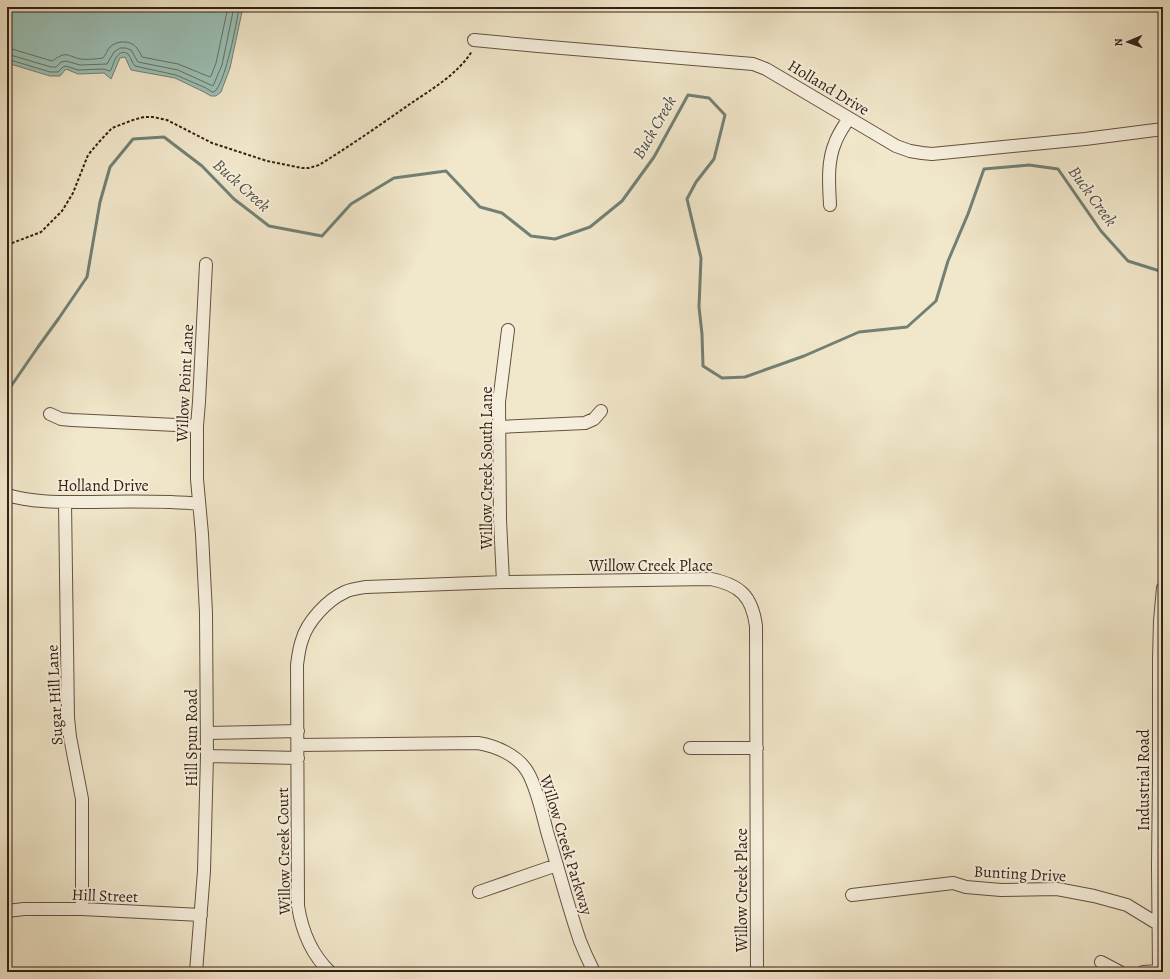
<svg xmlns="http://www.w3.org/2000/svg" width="1170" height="979" viewBox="0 0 1170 979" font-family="Alegreya,serif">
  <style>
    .water { fill: #9bc0b6; stroke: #728075 }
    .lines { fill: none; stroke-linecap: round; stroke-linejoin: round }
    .shore { stroke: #687064; stroke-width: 1 }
    .stream { stroke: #728075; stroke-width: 3 }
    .minor-casing { stroke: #645141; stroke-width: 14 }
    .path { stroke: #351f13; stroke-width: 2; stroke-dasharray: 3 2; stroke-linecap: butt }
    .minor { stroke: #f6efdd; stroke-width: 12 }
    .labels { text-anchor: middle; stroke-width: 4; stroke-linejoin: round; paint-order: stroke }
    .street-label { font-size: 16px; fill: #351f13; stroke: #f6efdd }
    .water-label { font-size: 17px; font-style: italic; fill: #544f44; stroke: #f6efdd }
  </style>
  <rect width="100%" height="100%" fill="#f1e7ca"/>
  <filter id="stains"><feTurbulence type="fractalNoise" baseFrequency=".005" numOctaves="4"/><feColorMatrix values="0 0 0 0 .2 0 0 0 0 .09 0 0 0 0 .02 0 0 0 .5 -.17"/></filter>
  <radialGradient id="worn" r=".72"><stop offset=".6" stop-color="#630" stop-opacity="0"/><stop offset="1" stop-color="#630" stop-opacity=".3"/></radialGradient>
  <path class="water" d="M7 7H243L230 68 221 92 216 96H211L204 92 175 78 131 70 125 57 120 58 111 79 104 73 78 74 66 69 60 76H50L7 63Z"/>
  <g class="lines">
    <path class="shore" d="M7 48 12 49 52 61C67 51 65 55 80 59 87 60 96 59 103 58 106 55 107 50 110 47 117 40 131 40 137 48 139 51 141 54 142 57L178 64 210 77 211 76 216 63 228 7
      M7 54 51 67H56L61 62 66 61 80 65 107 64 114 52 120 48H126L131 50 138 62 178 70 213 86 222 65 234 7
      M7 59 50 72H58L63 67 66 66 78 70 104 69 109 71 111 70C113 64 118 47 128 54 131 57 132 63 135 66L176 75 206 88 212 92H214C225 85 237 22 239 7"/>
    <path class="stream" d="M7 392 38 347 59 318 87 277 100 202 110 167 133 139 164 137 202 166 234 199 269 226 322 236 351 204 394 178 446 171 480 207 502 213 531 236 555 239 590 227 622 201 654 157 688 95 709 98 725 115 714 159 696 182 687 199 701 258 699 307 702 334 703 366 722 378 745 377 804 356 859 332 907 327 936 301 948 261 968 214 984 169 1029 165 1058 169 1101 231 1128 261 1163 272"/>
    <g class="minor-casing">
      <path id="minor" d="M474 40 538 46 753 64 766 69 896 146 910 151 922 153 932 154 1085 139 1163 129
        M830 205C829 184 827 162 835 143 838 134 844 126 849 118
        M50 414 61 419 72 420 197 426
        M499 427 585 423 594 419 601 411
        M7 495C31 502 55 502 80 502 120 502 159 500 199 504
        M65 502 68 718 70 737 82 799V909
        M503 582 500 520 499 402 508 330
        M208 733 298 731
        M298 745 478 743C496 746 517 755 527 771 537 787 543 817 548 835 559 871 568 906 580 941 584 951 589 962 594 972
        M690 748H757
        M207 756 298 758
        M479 892 557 865
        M852 895 953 883 966 887 1001 890 1057 889 1094 896 1127 905 1158 924H1163
        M7 911 24 909H82L201 915
        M1101 962 1120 972
        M196 972 204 871 207 756 206 613 202 534 197 479V426L199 402 206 264
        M330 972C311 954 302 931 298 906L297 665C298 657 299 648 302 640 307 622 327 600 345 592 351 589 359 588 366 587L503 582 711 579C740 585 752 596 756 626L757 972
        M1143 972 1159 971
        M1159 972 1158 866 1159 778V658L1160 621 1163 588"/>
    </g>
    <path class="path" d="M7 245 41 232 62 211 73 193 88 155 99 142 112 128 133 120 144 117H153L167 120 212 143 267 161 302 168H309L319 165C350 146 380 125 410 104 432 89 458 74 472 51"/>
    <use href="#minor" class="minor"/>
  </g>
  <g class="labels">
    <g class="street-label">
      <text transform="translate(829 87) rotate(31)" y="6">Holland Drive</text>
      <text transform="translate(184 383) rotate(-87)" y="6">Willow Point Lane</text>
      <text transform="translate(486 468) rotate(-90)" y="6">Willow Creek South Lane</text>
      <text x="103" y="491">Holland Drive</text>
      <text x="651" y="571">Willow Creek Place</text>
      <text transform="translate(54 695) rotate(-93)" y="6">Sugar Hill Lane</text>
      <text transform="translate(191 738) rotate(-90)" y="6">Hill Spun Road</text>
      <text transform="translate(1143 780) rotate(-90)" y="6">Industrial Road</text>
      <text transform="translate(567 845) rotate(73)" y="6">Willow Creek Parkway</text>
      <text transform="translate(283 851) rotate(-91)" y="6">Willow Creek Court</text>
      <text transform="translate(1020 873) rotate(3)" y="6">Bunting Drive</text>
      <text transform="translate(741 890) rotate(-90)" y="6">Willow Creek Place</text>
      <text transform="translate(105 895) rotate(2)" y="6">Hill Street</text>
    </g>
    <g class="water-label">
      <text transform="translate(654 127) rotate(-60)" y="6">Buck Creek</text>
      <text transform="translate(242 185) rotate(42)" y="6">Buck Creek</text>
      <text transform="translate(1093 196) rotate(54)" y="6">Buck Creek</text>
    </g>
  </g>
  <rect width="1170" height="979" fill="none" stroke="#f1e7ca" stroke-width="24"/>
  <rect x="8" y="8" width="1154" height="963" fill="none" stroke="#351f13" stroke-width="2"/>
  <rect x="12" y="12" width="1146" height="955" fill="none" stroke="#351f13"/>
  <g transform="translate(1128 42) rotate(268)" stroke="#f6efdd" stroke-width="3" paint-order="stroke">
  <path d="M0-3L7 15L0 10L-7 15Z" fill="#351f13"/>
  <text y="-6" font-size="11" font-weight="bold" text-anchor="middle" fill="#351f13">N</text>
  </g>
  <rect width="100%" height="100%" filter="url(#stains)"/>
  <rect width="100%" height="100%" fill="url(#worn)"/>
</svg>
